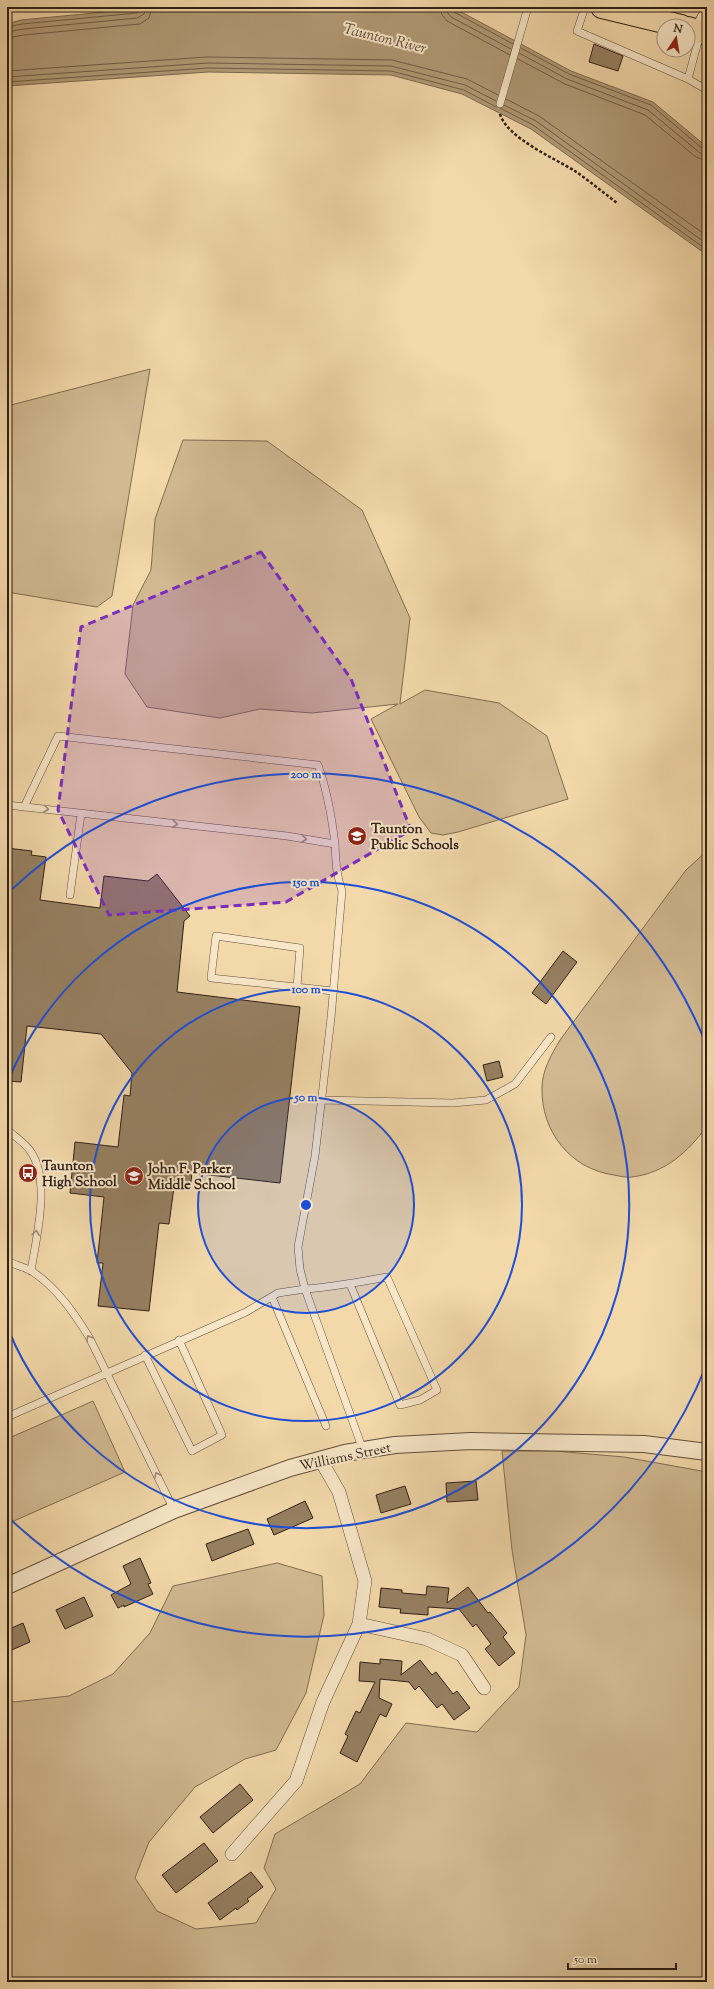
<svg xmlns="http://www.w3.org/2000/svg" width="714" height="1989" viewBox="0 0 714 1989" font-family="'Sorts Mill Goudy',serif">
  <style>
    .green { fill: #d2b991; stroke: #826c53 }
    .water { fill: #b19a77; stroke: #7e6950 }
    .lines { fill: none; stroke-linecap: round; stroke-linejoin: round }
    .shore { stroke: #715c46; stroke-width: 1 }
    .building { fill: #968062; stroke: #311f15 }
    .service-casing { stroke: #624e3a; stroke-width: 8 }
    .minor-casing { stroke: #624e3a; stroke-width: 14 }
    .tertiary-casing { stroke: #624e3a; stroke-width: 18 }
    .secondary-casing { stroke: #311f15; stroke-width: 20 }
    .trunk-casing { stroke: #311f15; stroke-width: 24 }
    .path { stroke: #311f15; stroke-width: 2.5; stroke-dasharray: 3 2; stroke-linecap: butt }
    .service { stroke: #f7e6c8; stroke-width: 7 }
    .minor { stroke: #f7e6c8; stroke-width: 13 }
    .tertiary { stroke: #f7e6c8; stroke-width: 16 }
    .secondary { stroke: #f7e6c8; stroke-width: 19 }
    .trunk { stroke: #f3d9aa; stroke-width: 22 }
    .oneway { stroke: #9e8c77 }
    .marked { fill: #7b2cbf; fill-opacity: 0.2; stroke: #7b2cbf; stroke-width: 3; stroke-dasharray: 8 5; stroke-linejoin: round }
    .ring { fill: none; stroke: #1d4ed8; stroke-width: 2 }
    .labels { text-anchor: middle; stroke-width: 4; stroke-linejoin: round; paint-order: stroke }
    .poi-label { font-size: 14px; font-weight: bold; fill: #311f15; stroke: #f7e6c8; text-anchor: start }
    .street-label { font-size: 14px; fill: #311f15; stroke: #f7e6c8 }
    .water-label { font-size: 15px; font-style: italic; fill: #5e4a37; stroke: #f7e6c8 }
    .centre { fill: #1d4ed8; stroke: #f7e6c8; stroke-width: 2 }
    .ring-label { font-size: 12px; text-anchor: middle; font-weight: bold; fill: #1d4ed8; stroke: #f7e6c8; stroke-width: 4; stroke-linejoin: round; paint-order: stroke }
  </style>
  <rect width="100%" height="100%" fill="#f3d9aa"/>
  <filter id="stains"><feTurbulence type="fractalNoise" baseFrequency=".005" numOctaves="4"/><feColorMatrix values="0 0 0 0 .2 0 0 0 0 .09 0 0 0 0 .02 0 0 0 .5 -.17"/></filter>
  <radialGradient id="worn" r=".72"><stop offset=".6" stop-color="#630" stop-opacity="0"/><stop offset="1" stop-color="#630" stop-opacity=".3"/></radialGradient>
  <path class="green" d="M150 369 112 596 97 607 7 592V406Z
    M183 440 267 441 362 510 410 618 400 704 425 690 499 703 547 736 568 799 458 832 443 835 431 833 419 817 371 719 398 704 312 713 260 709 220 718 147 707 125 674 133 605 151 570 155 519Z
    M707 851V1126C688 1152 665 1173 632 1177 626 1178 620 1176 614 1175 570 1169 541 1131 542 1088 542 1071 551 1055 560 1040L686 870Z
    M93 1401 125 1472 7 1524V1439Z
    M502 1451H555L624 1457 707 1472V1982H7V1699L14 1702 69 1696 113 1674 150 1633 173 1586 277 1563 322 1576 324 1615 306 1693 276 1750 245 1759 195 1787 149 1842 135 1878 157 1911 196 1929 256 1923 276 1889 264 1868 275 1834 360 1784 406 1723 477 1732 519 1687 526 1635 512 1550Z"/>
  <path class="water" d="M157 7H452L571 71 653 102 707 147V255L531 129 462 94 391 75 208 72 7 86V24L21 20Z"/>
  <g class="lines">
    <path class="shore" d="M440 7 442 15 447 21 510 55
      M446 7 447 12 451 17 511 49
      M451 7 454 12 513 44
      M7 27 22 24 137 13 140 11 141 7
      M7 32 23 29 137 18 144 14 146 7
      M7 38 24 35 140 24 149 18 152 7
      M521 48 569 74 651 105 703 149 707 150
      M519 53 567 79 648 110 700 153 707 155
      M518 59 565 84 645 115 696 157 707 161
      M7 71 207 57 392 60 467 79 498 95
      M7 77 208 63 391 66 465 85 496 101
      M7 82 208 68 391 71 464 90 496 107
      M506 99 539 116 707 236
      M504 105 536 121 707 244
      M500 108 533 125 707 250"/>
  </g>
  <path class="building" d="M594 44 623 56 618 71 589 62Z
    M7 848 32 851 31 855 46 857 40 900 100 908 104 876 148 881 157 874 190 916 184 921 177 992 300 1007 280 1183 192 1173 190 1189 174 1187 169 1224 159 1223 149 1311 98 1306 103 1263H97L104 1197 70 1193 75 1142 118 1147 124 1095 130 1096 132 1073 101 1034 27 1026 21 1082 7 1081Z
    M563 951 577 962 546 1004 532 993Z
    M499 1061 503 1077 487 1081 483 1065Z
    M476 1481 478 1500 447 1502 446 1483Z
    M405 1486 411 1504 381 1513 376 1495Z
    M305 1501 313 1518 274 1535 267 1519Z
    M248 1529 254 1544 212 1561 206 1544Z
    M140 1558 151 1583 148 1584 153 1594 124 1607V1605L118 1608 111 1595 131 1584 123 1566Z
    M427 1586 449 1588 447 1603 468 1587 488 1613 490 1612 507 1633 503 1637 515 1653 499 1666 485 1649 491 1644 476 1624 473 1627 459 1609 428 1607V1615L400 1613 401 1609 379 1607 381 1588 402 1590V1593L426 1595Z
    M84 1597 93 1616 65 1629 56 1610Z
    M23 1623 30 1642 7 1652V1630Z
    M380 1659 402 1661 401 1675 420 1660 432 1675 436 1672 453 1694 457 1691 470 1708 454 1720 442 1704 437 1708 419 1686 415 1690 409 1682 380 1679 379 1698 392 1704 386 1717 380 1714 357 1762 340 1753 348 1736 345 1734 356 1711 360 1713 375 1682 359 1681 360 1662 380 1664Z
    M240 1784 253 1800 213 1833 200 1817Z
    M204 1843 218 1861 176 1893 162 1875Z
    M251 1872 263 1887 247 1899 249 1901 237 1910 236 1908 220 1920 208 1903Z"/>
  <g class="lines">
    <g class="service-casing">
      <path id="service" d="M585 7 577 31 688 79
        M700 34 688 79 707 90
        M500 104 528 7
        M7 805 287 836 335 844
        M70 895 81 814
        M297 987 300 948 216 936 211 978 333 991
        M321 1100 453 1103 486 1100 515 1084 551 1037
        M7 1132 11 1133C17 1138 27 1145 31 1152 51 1182 36 1238 31 1271
        M7 1261C15 1265 25 1267 33 1272 57 1288 74 1313 89 1337L174 1510
        M350 1284 400 1405 420 1400 437 1390 387 1277C359 1282 333 1287 305 1289L363 1450
        M272 1297 326 1426
        M145 1355 192 1451 222 1435 179 1340
        M7 1417 246 1312 278 1293 305 1289 300 1269 298 1247 315 1156 331 1018 342 891C336 873 336 863 335 845 332 818 327 790 318 765L58 736 24 807"/>
    </g>
    <g class="minor-casing">
      <path id="minor" d="M359 1624 427 1639 462 1655 484 1688
        M232 1854 296 1781 323 1702 359 1624 365 1581 339 1492 320 1459"/>
    </g>
    <g class="tertiary-casing">
      <path id="tertiary" d="M7 1586 174 1510 290 1468 345 1453 395 1445 471 1441 644 1444 707 1452"/>
    </g>
    <g class="secondary-casing">
      <path id="secondary" d="M700 32 707 18"/>
    </g>
    <g class="trunk-casing">
      <path id="trunk" d="M602 7 681 26
        M688 28 707 34"/>
    </g>
    <path class="path" d="M500 114C507 138 554 158 575 171 589 181 603 192 617 203"/>
    <use href="#service" class="service"/>
    <use href="#minor" class="minor"/>
    <use href="#tertiary" class="tertiary"/>
    <use href="#secondary" class="secondary"/>
    <use href="#trunk" class="trunk"/>
  </g>
  <defs><path id="oneway-chevron" d="M-2-3.5L2.5 0L-2 3.5" fill="none" stroke-width="1.6" stroke-linecap="round" stroke-linejoin="round"/></defs>
  <g class="oneway">
    <use href="#oneway-chevron" transform="translate(46 809) rotate(7)"/>
    <use href="#oneway-chevron" transform="translate(175 824) rotate(6)"/>
    <use href="#oneway-chevron" transform="translate(304 839) rotate(7)"/>
    <use href="#oneway-chevron" transform="translate(36 1233) rotate(-83)"/>
    <use href="#oneway-chevron" transform="translate(89 1338) rotate(-119)"/>
    <use href="#oneway-chevron" transform="translate(157 1475) rotate(-116)"/>
  </g>
  <path class="marked" d="M261 552 351 679 411 830 286 902 109 915 58 810 81 627Z"/>
  <circle cx="306" cy="1205" r="108" fill="#1d4ed8" fill-opacity=".12"/>
  <g class="ring">
    <circle cx="306" cy="1205" r="108"/>
    <circle cx="306" cy="1205" r="216"/>
    <path d="M8 1081A323 323 0 1 1 8 1329"/>
    <path d="M706 1366A431 431 0 0 1 9 1518M9 892A431 431 0 0 1 706 1044"/>
  </g>
  <defs>
    <g id="school-disc" transform="scale(1)"><circle r="9.5" fill="#8f2418" stroke="#f7e6c8"/><path d="M0-5L7-2L0 1L-7-2ZM-4 1L0 2.5L4 1V4Q0 6-4 4Z" fill="#fff"/></g>
    <g id="bus-disc" transform="scale(1)"><circle r="9.5" fill="#8f2418" stroke="#f7e6c8"/><path d="M-5-6H5V4H4V6H2V4H-2V6H-4V4H-5ZM-3.5-4V0h7V-4ZM-3.5 1.2v1.5H-2V1.2ZM2 1.2v1.5H3.5V1.2Z" fill="#fff"/></g>
  </defs>
  <g fill-rule="evenodd">
    <use href="#school-disc" x="357" y="836"/>
    <use href="#bus-disc" x="28" y="1173"/>
    <use href="#school-disc" x="134" y="1176"/>
  </g>
  <g class="labels">
    <g class="poi-label">
      <text x="371" y="833">Taunton<tspan x="371" dy="16">Public Schools</tspan></text>
      <text x="42" y="1170">Taunton<tspan x="42" dy="16">High School</tspan></text>
      <text x="148" y="1173">John F. Parker<tspan x="148" dy="16">Middle School</tspan></text>
    </g>
    <g class="street-label">
      <text transform="translate(345 1456) rotate(-12)" y="5">Williams Street</text>
    </g>
    <g class="water-label">
      <text transform="translate(385 38) rotate(14)" y="5">Taunton River</text>
    </g>
  </g>
  <circle cx="306" cy="1205" r="6" class="centre"/>
  <g class="ring-label">
    <text x="306" y="778">200 m</text>
    <text x="306" y="886">150 m</text>
    <text x="306" y="993">100 m</text>
    <text x="306" y="1101">50 m</text>
  </g>
  <rect width="714" height="1989" fill="none" stroke="#f3d9aa" stroke-width="24"/>
  <rect x="8" y="8" width="698" height="1973" fill="none" stroke="#311f15" stroke-width="2"/>
  <rect x="12" y="12" width="690" height="1965" fill="none" stroke="#311f15"/>
  <g transform="translate(676 38) rotate(12)"><circle r="19" fill="#f7e6c8" stroke="#a89680"/>
  <path d="M0-3L7 15L0 10L-7 15Z" fill="#8f2418"/>
  <text y="-6" font-size="11" font-weight="bold" text-anchor="middle" fill="#311f15">N</text>
  </g>
  <path d="M568 1963v6h108v-6" fill="none" stroke="#311f15" stroke-width="2"/>
  <text x="574" y="1963" font-size="12" fill="#311f15" stroke="#f7e6c8" stroke-width="3" paint-order="stroke">50 m</text>
  <rect width="100%" height="100%" filter="url(#stains)"/>
  <rect width="100%" height="100%" fill="url(#worn)"/>
</svg>
